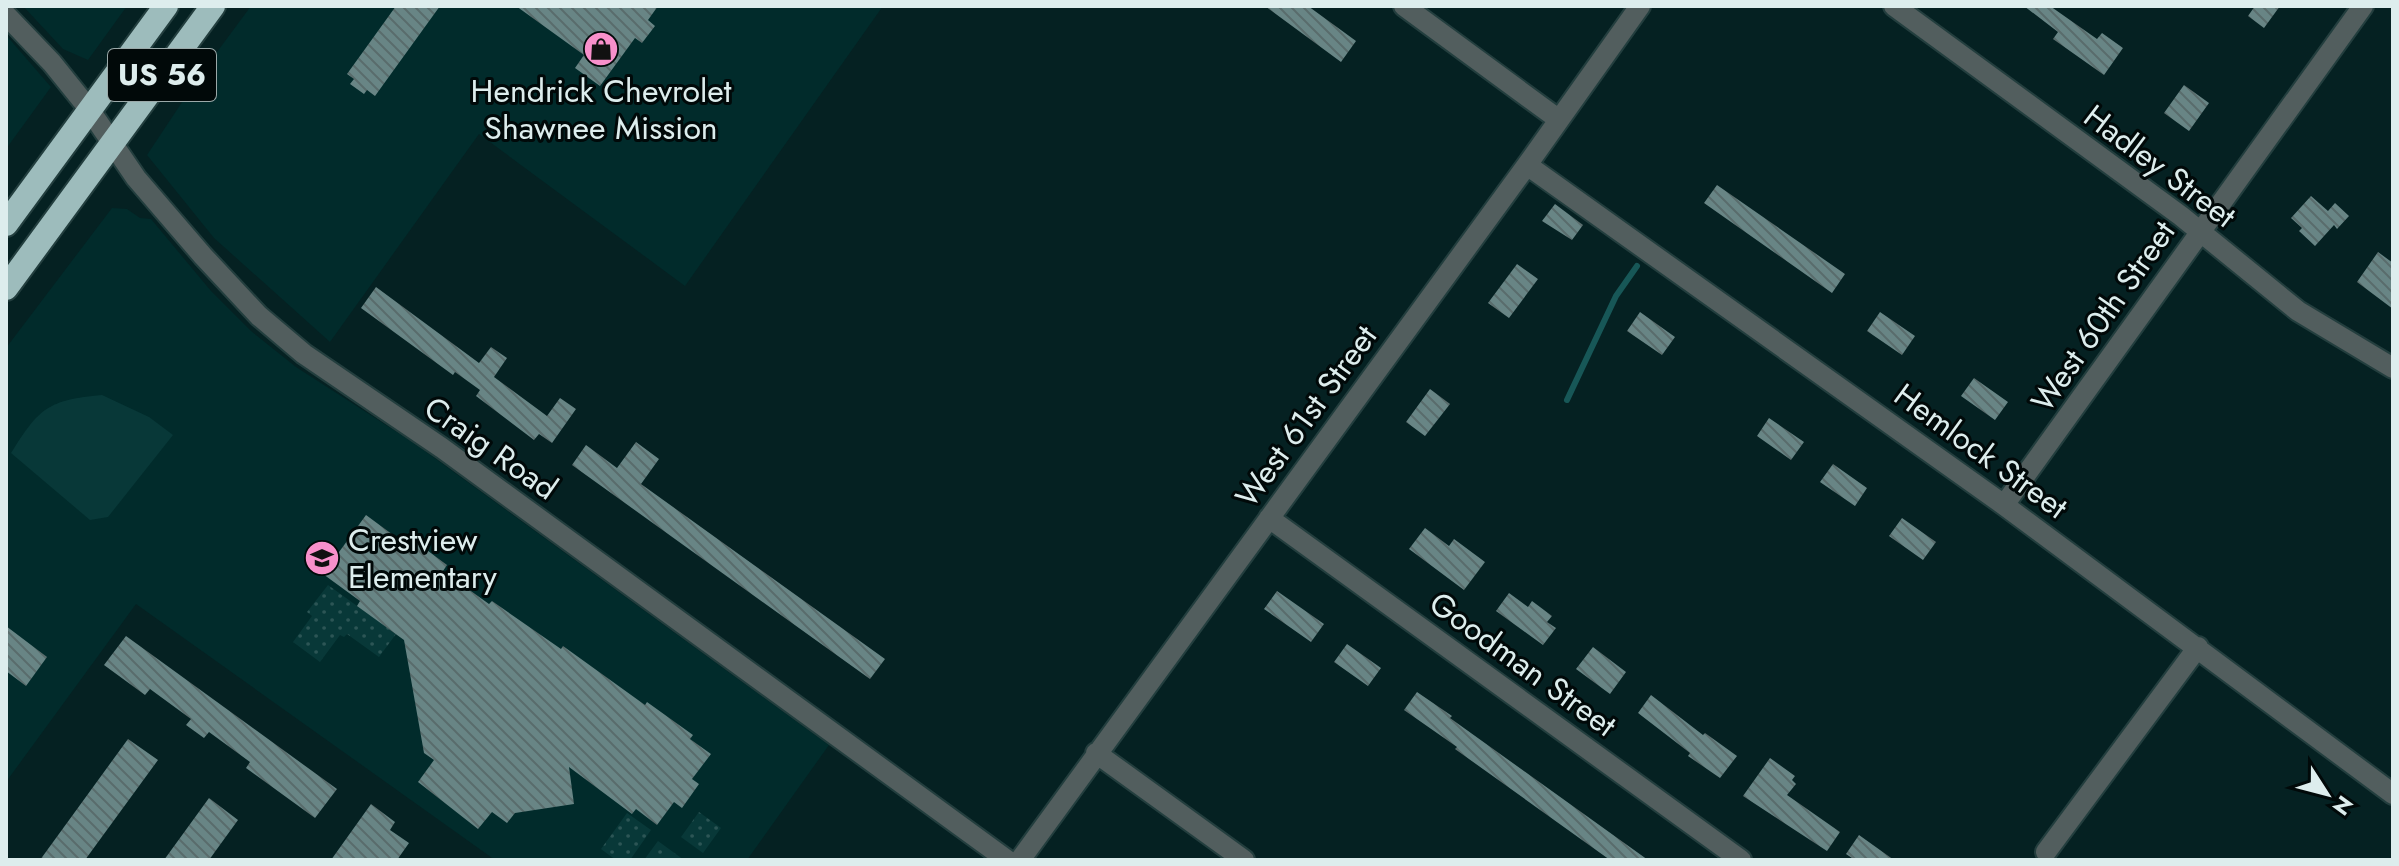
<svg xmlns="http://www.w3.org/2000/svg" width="2399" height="866" viewBox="0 0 2399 866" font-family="Jost,sans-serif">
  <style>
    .built { fill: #012b2b }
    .park { fill: url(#park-dots) }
    .pitch { fill: #083838 }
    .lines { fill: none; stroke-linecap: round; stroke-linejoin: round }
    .stream { stroke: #175757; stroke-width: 6 }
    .building { fill: url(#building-back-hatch) }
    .minor-casing { stroke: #233e3e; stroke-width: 24 }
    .highway-casing { stroke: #233e3e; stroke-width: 28 }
    .minor { stroke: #525e5e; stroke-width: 20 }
    .highway { stroke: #9dbcbc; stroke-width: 24 }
    .labels { text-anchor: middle; stroke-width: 6; stroke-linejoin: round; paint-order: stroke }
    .shield { fill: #010909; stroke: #9ba9a9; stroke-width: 2 }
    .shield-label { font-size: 30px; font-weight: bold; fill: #ddeded }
    .poi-label { font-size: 32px; fill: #ddeded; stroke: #010909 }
    .street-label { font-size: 32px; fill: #ddeded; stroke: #010909 }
  </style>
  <defs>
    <pattern id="park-dots" width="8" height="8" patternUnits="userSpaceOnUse" patternTransform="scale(2)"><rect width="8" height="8" fill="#083838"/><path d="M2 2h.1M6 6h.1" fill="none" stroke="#2c5555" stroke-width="1.8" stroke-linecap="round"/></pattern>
    <pattern id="building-back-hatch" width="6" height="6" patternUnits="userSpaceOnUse" patternTransform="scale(2)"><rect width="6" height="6" fill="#688585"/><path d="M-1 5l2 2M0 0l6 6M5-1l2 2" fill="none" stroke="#596c6c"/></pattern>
  </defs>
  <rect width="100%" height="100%" fill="#052122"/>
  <path class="built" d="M23 6H127L88 60 63 49Z
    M251 6H883L685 286 479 134 330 342 214 238 147 155 200 75Z
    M6 35 51 87 6 149Z
    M112 208 127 209 140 218 151 219 211 291 251 331 296 367 414 443 829 745 747 860H495L136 604 6 782V348Z"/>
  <path class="park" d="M328 585 396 634 379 657 347 634 344 637 340 635 320 662 293 642 312 616 307 612Z
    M699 812 721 828 703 853 681 837Z
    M627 813 651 830 630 860H616L601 849Z
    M658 841 684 860H644Z"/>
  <path class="pitch" d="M102 395 149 417 173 435 108 517 90 520 11 453C39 408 48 400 102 395Z"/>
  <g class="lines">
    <path class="stream" d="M1567 400 1616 296 1637 266"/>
  </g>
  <path class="building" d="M396 6H440L375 96 367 90 364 94 350 84 354 79 347 74Z
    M516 6H658L648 20 655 26 642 43 635 38 600 86 575 68 584 55Z
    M1265 6H1308L1356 41 1341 62Z
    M2024 6H2050L2097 39 2102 33 2123 48 2104 75 2053 39 2058 32Z
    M2255 6H2280L2264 28 2248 16Z
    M2184 85 2209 103 2189 131 2164 113Z
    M1717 185 1845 274 1832 293 1704 203Z
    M2311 196 2328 211 2335 203 2349 216 2337 229 2334 225 2315 246 2299 231 2302 228 2291 218Z
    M1555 204 1583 225 1572 240 1542 221Z
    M2378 252 2393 263V309L2357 282Z
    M1517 264 1538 279 1509 318 1488 303Z
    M376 287 479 363 491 347 507 358 494 377 547 416 560 398 576 409 552 443 539 434 534 440 476 396 480 390 455 372 453 375 361 308Z
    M1640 312 1675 337 1662 355 1627 331Z
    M1880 312 1915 336 1902 355 1867 331Z
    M1974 378 2008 402 1995 420 1961 396Z
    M1430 389 1450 404 1425 436 1406 422Z
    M1769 418 1804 442 1791 460 1757 436Z
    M636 442 659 459 641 484 885 659 870 679 572 465 586 445 617 468Z
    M1833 464 1867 488 1855 506 1820 482Z
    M366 515 404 543 408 536 447 565 443 571 489 604 492 601 561 649 563 646 645 705 647 702 693 735 690 739 711 754 692 779 699 784 682 808 674 802 657 825 636 809 632 814 569 767 574 804 515 813 507 823 492 812 478 829 418 782 434 760 424 753 404 640 357 606 360 601 323 574Z
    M1902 518 1936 542 1923 560 1889 536Z
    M1425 528 1449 546 1454 539 1485 562 1464 590 1409 549Z
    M1277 591 1324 624 1311 642 1264 609Z
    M1509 593 1528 607 1532 601 1552 616 1547 622 1556 628 1543 645 1496 611Z
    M6 626 47 657 26 686 6 671Z
    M126 636 337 789 315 818 246 768 250 762 209 732 204 738 186 725 191 719 150 689 145 695 104 665Z
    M1347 644 1381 668 1368 686 1334 662Z
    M1593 647 1626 672 1610 694 1576 669Z
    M1417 692 1452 716 1450 718 1648 860H1610L1455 749 1457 747 1404 710Z
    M1651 695 1703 735 1705 733 1737 756 1720 778 1688 756 1690 753 1638 713Z
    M128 739 158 760 85 860H40Z
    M1770 758 1795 776 1792 780 1796 784 1787 795 1840 832 1827 851 1743 796Z
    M209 798 238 820 209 860H164Z
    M371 804 395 822 390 830 409 843 397 860H331Z
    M1859 835 1894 860H1855L1846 854Z"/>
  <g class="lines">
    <g class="minor-casing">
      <path id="minor" d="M1404 6 1558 119
        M1894 6 2181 216 2298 311 2393 368
        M6 15 52 63 89 109 136 178 203 256 259 316 304 354 442 448 1007 860
        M1527 165 2004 505 2393 794
        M2004 505 2363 6
        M1269 518 1741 860
        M1096 753 1244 860
        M2046 852 2198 647
        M1020 860 1527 165 1640 6"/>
    </g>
    <g class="highway-casing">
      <path id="highway" d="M6 224 166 6
        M6 288 213 6"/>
    </g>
    <use href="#minor" class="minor"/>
    <use href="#highway" class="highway"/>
  </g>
  <defs>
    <g id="shop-disc" transform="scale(1.8)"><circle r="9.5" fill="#f890cb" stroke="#010909"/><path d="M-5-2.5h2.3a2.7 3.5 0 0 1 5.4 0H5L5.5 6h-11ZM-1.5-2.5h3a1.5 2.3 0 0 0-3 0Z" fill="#111"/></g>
    <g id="school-disc" transform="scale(1.8)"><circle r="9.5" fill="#f890cb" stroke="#010909"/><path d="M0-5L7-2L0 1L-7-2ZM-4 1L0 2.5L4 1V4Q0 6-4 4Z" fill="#111"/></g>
  </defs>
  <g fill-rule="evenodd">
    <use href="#shop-disc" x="601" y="49"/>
    <use href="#school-disc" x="322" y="558"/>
  </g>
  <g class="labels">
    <rect class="shield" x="108" y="49" width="108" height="52" rx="6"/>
    <g class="shield-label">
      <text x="162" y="85">US 56</text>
    </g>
    <g class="poi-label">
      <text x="601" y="102">Hendrick Chevrolet<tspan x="601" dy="37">Shawnee Mission</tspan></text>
      <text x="348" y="551" text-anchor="start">Crestview<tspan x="348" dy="37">Elementary</tspan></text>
    </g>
    <g class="street-label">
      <text transform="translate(2160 166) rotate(37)" y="11">Hadley Street</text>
      <text transform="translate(2103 316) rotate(-55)" y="11">West 60th Street</text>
      <text transform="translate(1306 416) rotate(-54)" y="11">West 61st Street</text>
      <text transform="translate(491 448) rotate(35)" y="11">Craig Road</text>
      <text transform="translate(1981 451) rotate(36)" y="11">Hemlock Street</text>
      <text transform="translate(1523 664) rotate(36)" y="11">Goodman Street</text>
    </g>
  </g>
  <rect width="2399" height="866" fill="none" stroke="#ddeded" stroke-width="16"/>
  <g transform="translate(2327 794) rotate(126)" stroke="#010909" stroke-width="6" paint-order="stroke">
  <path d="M0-6L14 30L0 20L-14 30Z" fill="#ddeded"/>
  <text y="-12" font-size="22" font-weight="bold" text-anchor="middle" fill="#ddeded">N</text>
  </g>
</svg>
